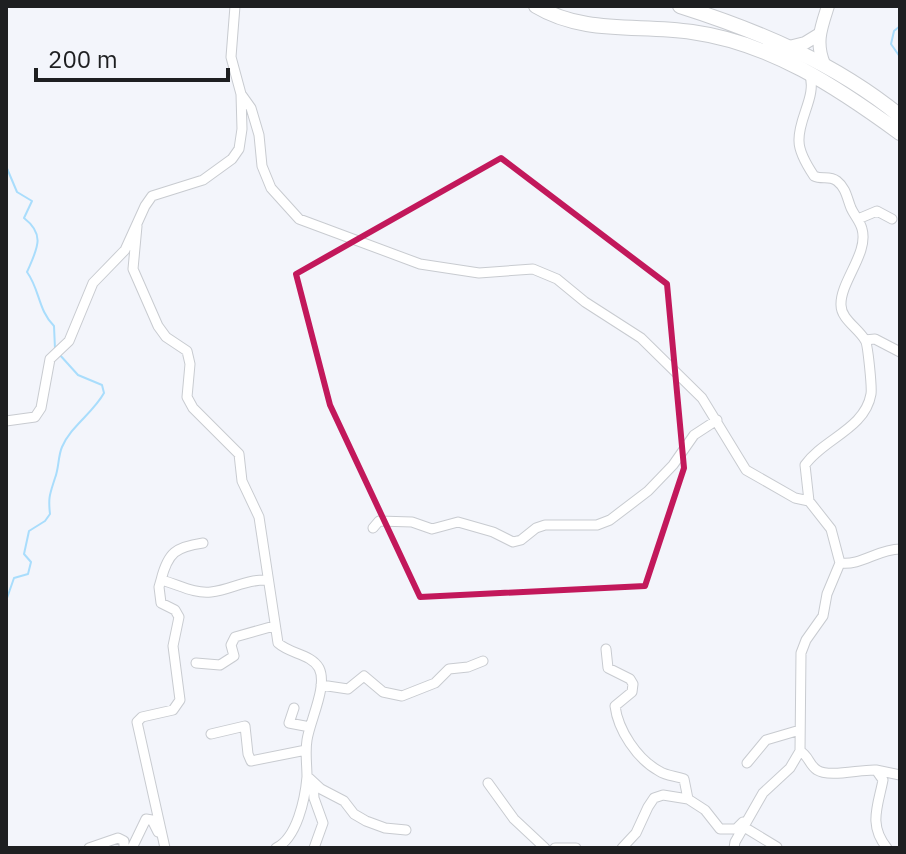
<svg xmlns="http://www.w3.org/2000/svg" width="906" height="854" viewBox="0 0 906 854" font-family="'IBM Plex Sans',sans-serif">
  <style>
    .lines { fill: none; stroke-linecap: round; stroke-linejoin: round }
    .stream { stroke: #a9ddfc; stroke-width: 2 }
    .minor-casing { stroke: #c8cbd0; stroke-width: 11 }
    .major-casing { stroke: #c8cbd0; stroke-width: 14 }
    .highway-casing { stroke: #c8cbd0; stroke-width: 16 }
    .minor { stroke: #fff; stroke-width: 9 }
    .major { stroke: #fff; stroke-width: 12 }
    .highway { stroke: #fff; stroke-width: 14 }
    .marked { fill: none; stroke: #c2185b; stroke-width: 6; stroke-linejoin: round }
  </style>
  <rect width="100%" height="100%" fill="#f3f5fb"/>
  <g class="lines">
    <path class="stream" d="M900 26 894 31 891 44 900 57
      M6 166 17 192 32 201 24 218C46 235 37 249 27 272 40 290 38 310 54 326L55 349
      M6 601 14 578 28 574 31 562 24 554 29 531 45 521 50 514C48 497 50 494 55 478 59 468 58 456 62 447 71 426 93 413 104 393L102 385 78 375 59 354"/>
    <g class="minor-casing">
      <path id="minor" d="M809 72C818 96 798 117 799 141 799 152 808 167 814 176 822 180 829 175 837 181 846 188 847 198 851 208 854 215 860 221 862 229 869 253 840 282 841 305 841 319 858 328 865 340 868 344 872 388 871 394 865 429 823 439 805 465L809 501
        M241 94 251 108 259 135 262 166 271 188 299 219 420 264 479 273 533 269 557 279 585 302 641 338 702 398 746 470 795 498 809 501 831 529 840 563 827 594 823 616 806 640 801 653 800 751 790 768 763 793 735 842 734 848
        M858 219 877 211 892 219
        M137 226 133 269 158 326 166 337 187 351 190 364 187 397 193 408 239 454 242 481 259 517 278 643C290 654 311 654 319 668 328 686 310 720 307 740 305 752 307 765 307 777 305 799 297 838 276 848
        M865 340 875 339 900 352
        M6 421 35 417 41 408 50 359 69 341 93 283 125 250 145 206 152 196 203 180 232 159 239 149 242 129 241 94 231 57 235 6
        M373 528 379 521 412 522 432 529 458 522 493 532 513 542 521 540 536 528 545 525H597L610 520 648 491 673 465 694 435 717 420
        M840 563C861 566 878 549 900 549
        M161 580C168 552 176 547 203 543
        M606 649 608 668 630 679 633 684 632 692 615 706C618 730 637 759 659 771 666 776 676 776 684 779L688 799
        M196 663 220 665 234 656 231 645 235 637 274 626
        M321 685 348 689 364 676 383 692 402 696 435 683 449 669 468 667 483 661
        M294 708 289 723 310 727
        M211 734 245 726 248 754 251 761 306 750
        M800 751C809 756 809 765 817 770 829 778 861 769 876 770L883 780C878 806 868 825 887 848
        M747 763 766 740 800 730
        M876 770 900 775
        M307 776 321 789 344 801 354 814 366 821 385 828 406 830
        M313 783 314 798 323 823 314 848
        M488 783 514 819 545 848
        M744 827 777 847
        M89 848 118 838 124 841V848
        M132 848 146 819 152 820 158 832
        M165 848 137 722 142 717 173 710 180 700 173 646 179 617 175 610 161 603 159 587 161 580C178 584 193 594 211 592 231 590 246 579 267 580
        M555 848H576
        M622 848 636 833 648 807 654 798 663 795 688 799 705 810 720 829H736L743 822"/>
    </g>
    <g class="major-casing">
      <path id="major" d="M789 47 805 43 818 35
        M824 64C815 42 821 28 828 6"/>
    </g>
    <g class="highway-casing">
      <path id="highway" d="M536 6C584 35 639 24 692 32 771 43 837 87 900 133
        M680 6C759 31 835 63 900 116"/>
    </g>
    <use href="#minor" class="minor"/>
    <use href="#major" class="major"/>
    <use href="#highway" class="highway"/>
  </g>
  <path class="marked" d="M501 158 667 284 684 468 645 586 420 597 330 405 296 274Z"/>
  <rect width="906" height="854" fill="none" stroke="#1e1f21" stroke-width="16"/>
  <path d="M36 68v12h192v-12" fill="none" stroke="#1e1f21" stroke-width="4"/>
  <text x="48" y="68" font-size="24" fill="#1e1f21" stroke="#f3f5fb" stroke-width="6" paint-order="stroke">200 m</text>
</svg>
